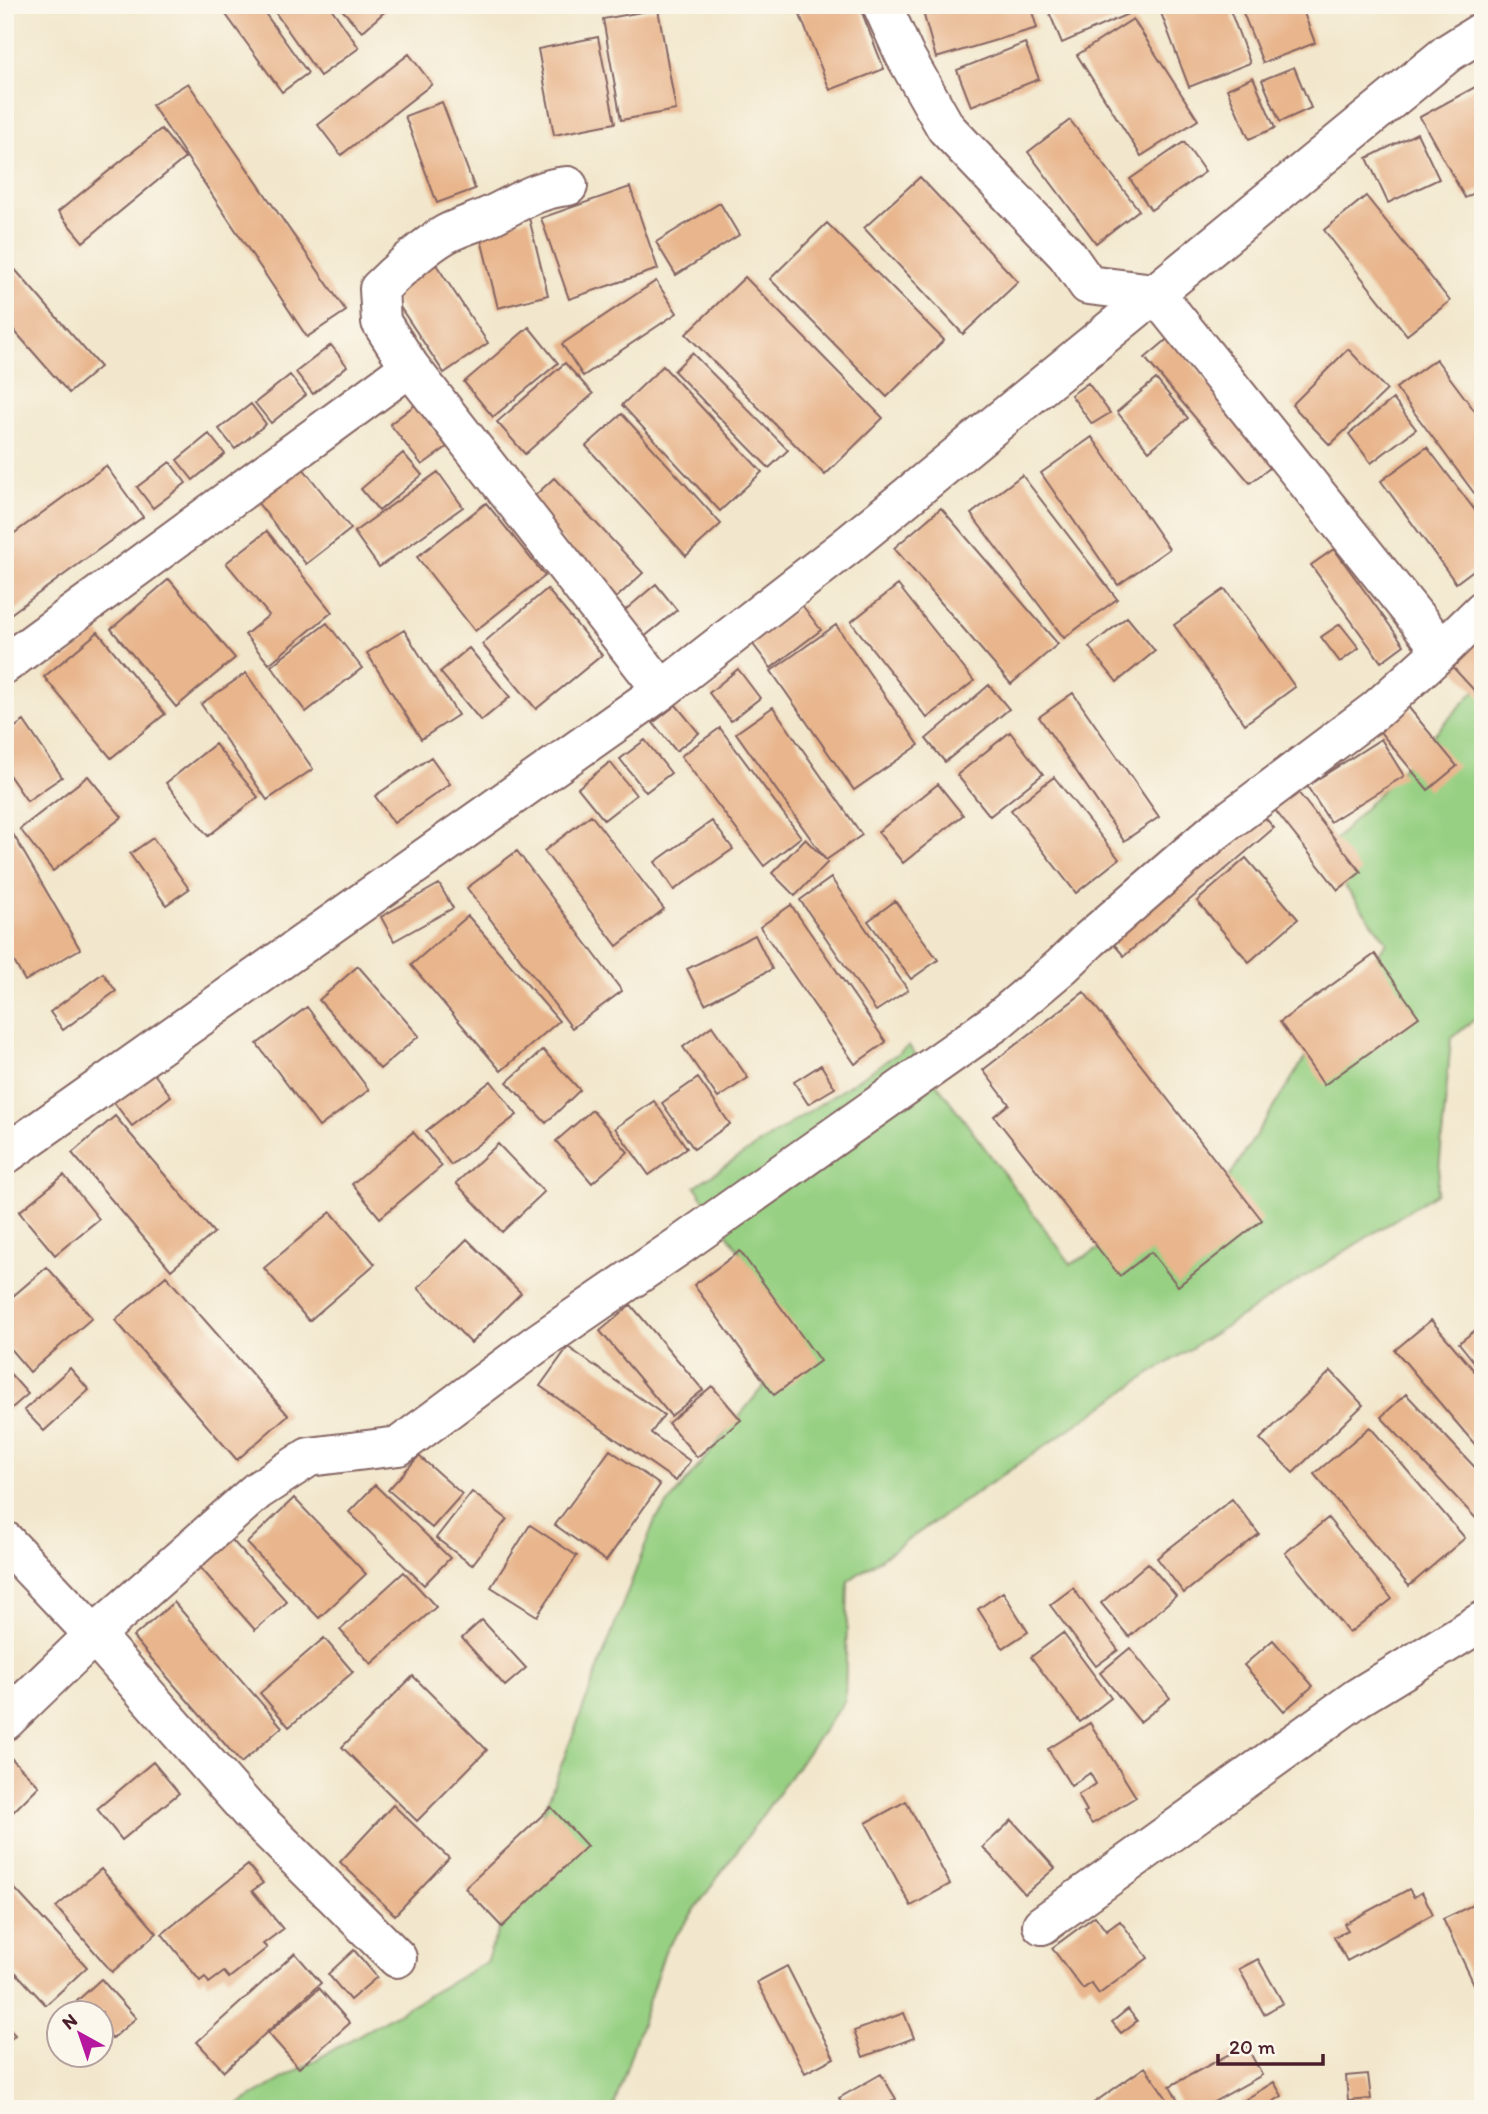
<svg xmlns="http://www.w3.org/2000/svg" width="1488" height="2114" viewBox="0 0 1488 2114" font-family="Itim,sans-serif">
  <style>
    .green { fill: #97d083; stroke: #707857; stroke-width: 2 }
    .building { fill: #e8b58c }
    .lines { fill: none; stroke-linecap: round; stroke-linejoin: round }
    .minor-casing { stroke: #856563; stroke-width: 42 }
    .minor { stroke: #fff; stroke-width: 38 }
  </style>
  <rect width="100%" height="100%" fill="#fbf7ec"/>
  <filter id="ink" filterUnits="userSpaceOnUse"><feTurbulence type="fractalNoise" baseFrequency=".0143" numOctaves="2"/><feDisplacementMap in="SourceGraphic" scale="14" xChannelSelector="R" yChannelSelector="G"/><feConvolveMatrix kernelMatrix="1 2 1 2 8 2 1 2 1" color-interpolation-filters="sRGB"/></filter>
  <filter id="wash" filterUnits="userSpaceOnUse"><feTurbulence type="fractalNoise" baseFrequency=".00686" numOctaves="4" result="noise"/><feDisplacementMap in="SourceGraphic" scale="28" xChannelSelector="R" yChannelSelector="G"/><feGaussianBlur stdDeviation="1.57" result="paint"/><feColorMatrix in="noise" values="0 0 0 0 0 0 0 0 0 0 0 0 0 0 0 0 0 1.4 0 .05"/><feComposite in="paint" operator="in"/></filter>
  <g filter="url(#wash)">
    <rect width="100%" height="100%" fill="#f2e7cc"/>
    <path class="green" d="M1483 682V1012L1451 1039 1437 1193 1147 1376 848 1581 845 1700 665 1951 613 2109H230L486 1962 655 1520 800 1341 695 1186 909 1046 1071 1264 1226 1182 1331 1017 1387 942 1321 855Z"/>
    <g id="blocks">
      <path class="building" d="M219 5H259L308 73 282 92Z
        M270 5H329L359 48 320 76Z
        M338 5H392L362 32Z
        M796 5H859L884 69 830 90Z
        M921 5H1030L1037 28 936 58Z
        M1046 5H1124L1128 14 1062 43Z
        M1158 5H1228L1250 63 1189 87Z
        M1240 5H1301L1315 43 1263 63Z
        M658 9 676 110 621 120 603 19Z
        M1133 19 1198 120 1141 156 1077 55Z
        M598 37 615 123 554 135 538 49Z
        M1025 43 1039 79 971 106 957 70Z
        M409 54 432 84 341 155 318 125Z
        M1294 67 1311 108 1280 122 1262 80Z
        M1253 77 1275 128 1249 139 1227 89Z
        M188 83 346 311 307 337 152 105Z
        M1475 87 1483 100V188L1465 198 1420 117Z
        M442 102 475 189 437 203 405 116Z
        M1070 120 1139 210 1096 243 1028 152Z
        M161 129 185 158 83 242 58 212Z
        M1417 133 1439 179 1388 203 1367 158Z
        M1184 142 1205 172 1151 210 1130 179Z
        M920 177 1018 282 963 334 864 228Z
        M630 187 658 269 569 299 541 218Z
        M1366 196 1450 301 1407 335 1324 230Z
        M720 203 739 235 676 275 656 242Z
        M529 218 548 295 498 308 479 231Z
        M827 223 944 340 887 397 770 279Z
        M5 258 100 367 69 393 5 320Z
        M433 260 488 343 444 373 388 289Z
        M745 277 883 418 825 475 686 334Z
        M656 281 677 313 583 376 562 344Z
        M529 327 558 363 493 417 464 382Z
        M1170 337 1275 464 1250 483 1145 358Z
        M331 345 347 366 313 394 296 372Z
        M1348 349 1387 390 1330 445 1292 405Z
        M692 353 788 450 769 468 674 371Z
        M1436 359 1483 422V505L1396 388Z
        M565 363 593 394 525 454 497 422Z
        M663 366 762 472 720 511 622 405Z
        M290 375 306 395 271 423 255 403Z
        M1156 379 1188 418 1149 451 1117 412Z
        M1088 383 1110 413 1092 424 1071 395Z
        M1393 399 1416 429 1371 463 1349 434Z
        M251 404 266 424 235 449 219 429Z
        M415 405 447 447 422 465 390 424Z
        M622 414 721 524 686 556 586 446Z
        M209 434 225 454 193 480 177 460Z
        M1092 437 1169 549 1118 585 1041 473Z
        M1427 447 1483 521V563L1456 583 1381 481Z
        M403 453 422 475 379 511 361 489Z
        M295 458 351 529 306 564 250 493Z
        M170 462 186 483 153 508 137 487Z
        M106 466 143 517 5 618V540Z
        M438 472 463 507 379 567 354 532Z
        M1022 475 1117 599 1064 638 971 514Z
        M554 478 643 573 616 598 527 503Z
        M486 503 545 576 475 631 417 557Z
        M941 508 1058 644 1011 684 894 548Z
        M267 531 332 612 269 664 245 635 269 615 226 563Z
        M1334 549 1404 645 1381 662 1311 565Z
        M169 579 235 658 176 707 111 629Z
        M656 584 677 610 638 642 617 617Z
        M898 585 974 681 927 718 851 622Z
        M547 589 602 655 536 709 482 644Z
        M1225 589 1295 687 1245 724 1174 625Z
        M802 605 821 630 771 668 752 643Z
        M1127 617 1155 651 1117 682 1089 647Z
        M327 623 362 668 306 712 271 666Z
        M1340 624 1359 648 1340 662 1321 637Z
        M836 625 919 745 854 790 771 671Z
        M404 630 458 715 421 739 367 653Z
        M98 632 165 714 111 758 44 677Z
        M1483 632V700L1449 663Z
        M469 648 510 697 481 721 440 672Z
        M738 669 760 698 731 721 709 693Z
        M246 673 313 769 267 800 201 704Z
        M989 685 1009 709 945 762 926 739Z
        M1073 693 1159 817 1124 841 1039 717Z
        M1400 697 1457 766 1428 790 1371 721Z
        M676 705 699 733 676 751 653 723Z
        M773 707 862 835 826 860 736 733Z
        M24 721 62 777 27 801 5 769V734Z
        M720 728 801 837 764 866 681 756Z
        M1010 732 1043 774 990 816 957 775Z
        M1381 739 1404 776 1330 822 1307 786Z
        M645 740 671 773 646 792 620 759Z
        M215 744 258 797 208 836 166 783Z
        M431 757 450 784 394 823 375 796Z
        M610 762 636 795 604 820 578 788Z
        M88 776 122 817 53 871 20 829Z
        M1054 777 1119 859 1076 893 1011 810Z
        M938 784 963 815 903 863 878 832Z
        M1294 787 1361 872 1338 890 1271 805Z
        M1256 807 1274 828 1124 956 1106 935Z
        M591 815 664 909 617 946 544 851Z
        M712 821 733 849 674 890 655 862Z
        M13 834 80 949 25 981 5 946V838Z
        M153 838 189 889 166 905 130 854Z
        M805 839 828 862 795 896 772 873Z
        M517 851 622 991 572 1028 467 888Z
        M1246 858 1298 919 1249 962 1197 901Z
        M831 878 908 990 876 1011 800 900Z
        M439 884 453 908 394 941 381 917Z
        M895 901 938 960 911 979 868 921Z
        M791 905 886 1042 855 1064 760 927Z
        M468 916 559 1021 501 1071 411 965Z
        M755 935 772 969 705 1004 687 969Z
        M1375 954 1419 1017 1324 1085 1280 1022Z
        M358 966 419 1036 380 1069 319 1000Z
        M103 973 116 991 63 1030 50 1012Z
        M1084 992 1262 1220 1178 1286 1151 1252 1120 1276 994 1116 1009 1104 983 1070Z
        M307 1007 369 1090 319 1127 257 1044Z
        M712 1026 748 1078 718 1098 683 1047Z
        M543 1050 580 1090 546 1123 507 1082Z
        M821 1065 835 1088 808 1104 794 1082Z
        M148 1066 171 1096 132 1126 109 1096Z
        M698 1078 730 1124 694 1149 662 1103Z
        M491 1081 517 1115 451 1165 426 1131Z
        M654 1101 687 1148 649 1175 615 1128Z
        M592 1110 628 1152 592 1183 556 1141Z
        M115 1116 214 1233 171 1270 72 1153Z
        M413 1132 442 1166 380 1218 352 1184Z
        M498 1144 544 1192 502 1232 456 1183Z
        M64 1175 99 1219 55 1255 19 1212Z
        M331 1212 375 1264 309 1321 264 1268Z
        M467 1239 521 1293 471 1343 418 1288Z
        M740 1251 820 1361 774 1395 694 1285Z
        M47 1267 92 1318 30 1372 5 1343V1303Z
        M166 1276 288 1415 237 1460 115 1320Z
        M631 1305 703 1390 671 1416 600 1331Z
        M1431 1320 1483 1381V1454L1395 1350Z
        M1483 1324V1373L1459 1343Z
        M568 1347 664 1415 651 1433 690 1461 676 1481 540 1386Z
        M5 1368 28 1394 5 1414Z
        M70 1368 89 1390 44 1431 24 1410Z
        M1331 1371 1363 1405 1293 1473 1260 1439Z
        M712 1386 741 1420 697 1457 668 1423Z
        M1406 1394 1483 1476V1526L1381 1417Z
        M1370 1427 1465 1538 1409 1586 1314 1474Z
        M610 1450 660 1485 606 1561 555 1525Z
        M419 1456 462 1494 432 1528 388 1490Z
        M375 1485 450 1558 424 1585 349 1512Z
        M472 1492 507 1519 472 1565 436 1538Z
        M294 1498 366 1574 319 1618 247 1543Z
        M1232 1499 1259 1534 1184 1593 1157 1558Z
        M1328 1518 1392 1599 1349 1633 1285 1553Z
        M530 1525 577 1556 537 1616 491 1587Z
        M224 1531 287 1602 255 1630 192 1558Z
        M1148 1563 1176 1596 1129 1637 1101 1603Z
        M404 1572 436 1607 371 1664 340 1630Z
        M1073 1588 1118 1650 1096 1666 1050 1605Z
        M1003 1592 1028 1632 1003 1648 978 1609Z
        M174 1602 282 1727 241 1763 133 1637Z
        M482 1620 526 1668 505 1686 462 1638Z
        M1063 1633 1111 1698 1080 1722 1031 1657Z
        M324 1638 353 1672 289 1727 260 1693Z
        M1273 1640 1313 1686 1284 1711 1244 1665Z
        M1130 1648 1170 1698 1140 1722 1100 1673Z
        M413 1676 487 1750 417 1821 342 1747Z
        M1090 1723 1136 1797 1092 1824 1084 1813 1087 1811 1078 1795 1096 1784 1090 1773 1071 1786 1048 1749Z
        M5 1752 39 1786 5 1820Z
        M153 1762 179 1793 122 1840 97 1809Z
        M906 1801 950 1884 911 1906 866 1823Z
        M393 1805 449 1858 395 1915 340 1862Z
        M551 1807 587 1846 502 1927 465 1888Z
        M1012 1820 1055 1868 1025 1894 983 1847Z
        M248 1865 263 1883 252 1891 283 1929 263 1944 267 1948 229 1978 224 1972 209 1983 205 1977 200 1981 162 1934Z
        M101 1869 157 1933 112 1972 56 1907Z
        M5 1878 87 1967 46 2005 5 1961Z
        M1409 1889 1414 1897 1422 1892 1433 1914 1347 1961 1334 1937 1348 1930 1344 1924Z
        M1483 1900V2003L1443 1919Z
        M1095 1916 1106 1931 1120 1921 1148 1958 1099 1994 1091 1983 1083 1989 1052 1948Z
        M354 1950 377 1977 350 2000 328 1974Z
        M295 1953 321 1983 224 2071 197 2042Z
        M1258 1959 1283 2003 1264 2014 1239 1969Z
        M787 1966 834 2058 805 2073 757 1982Z
        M101 1979 136 2018 112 2039 102 2028V2012H88L77 2001Z
        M319 1988 350 2023 299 2068 268 2033Z
        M1128 2009 1137 2021 1121 2033 1112 2022Z
        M904 2013 914 2038 863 2057 854 2031Z
        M5 2025 15 2035 5 2045Z
        M1246 2045 1262 2075 1201 2109H1183L1170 2086Z
        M1145 2067 1174 2109H1085Z
        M881 2074 896 2099 879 2109H846L839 2098Z
        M1368 2074 1371 2099 1348 2101 1346 2076Z
        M1274 2082 1282 2096 1261 2109H1230Z"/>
    </g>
  </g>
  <g filter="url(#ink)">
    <use href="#blocks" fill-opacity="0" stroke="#856563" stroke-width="2"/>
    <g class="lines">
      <g class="minor-casing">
        <path id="minor" d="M882 5 904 54 946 128 1067 255 1088 285 1155 293 1442 650
          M568 186C540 188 517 203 492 215 478 222 461 226 446 234 426 245 396 272 379 289L381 322 410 367 662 690
          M5 664 410 367
          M5 1155 662 690 847 546 1448 53 1483 31
          M5 1541 94 1635 248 1810 397 1958
          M5 1721 94 1635 257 1491 309 1457 399 1446 535 1345 682 1244 996 1022 1062 966 1089 940 1215 831 1376 710 1442 650 1483 610
          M1042 1925 1357 1698 1483 1621"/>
      </g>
      <use href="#minor" class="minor"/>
    </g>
  </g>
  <rect width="1488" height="2114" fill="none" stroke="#fbf7ec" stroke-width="28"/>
  <g transform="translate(80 2034) rotate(320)"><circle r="33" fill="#fbf7ec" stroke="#b4a19f" stroke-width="2"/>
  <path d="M0-5L12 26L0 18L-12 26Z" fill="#b5179e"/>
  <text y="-10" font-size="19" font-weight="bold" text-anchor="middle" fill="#4a1f2b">N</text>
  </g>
  <path d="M1218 2054v10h105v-10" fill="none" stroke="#4a1f2b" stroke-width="3.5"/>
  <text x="1229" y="2054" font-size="21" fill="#4a1f2b" stroke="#fbf7ec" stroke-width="5" paint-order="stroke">20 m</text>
</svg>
